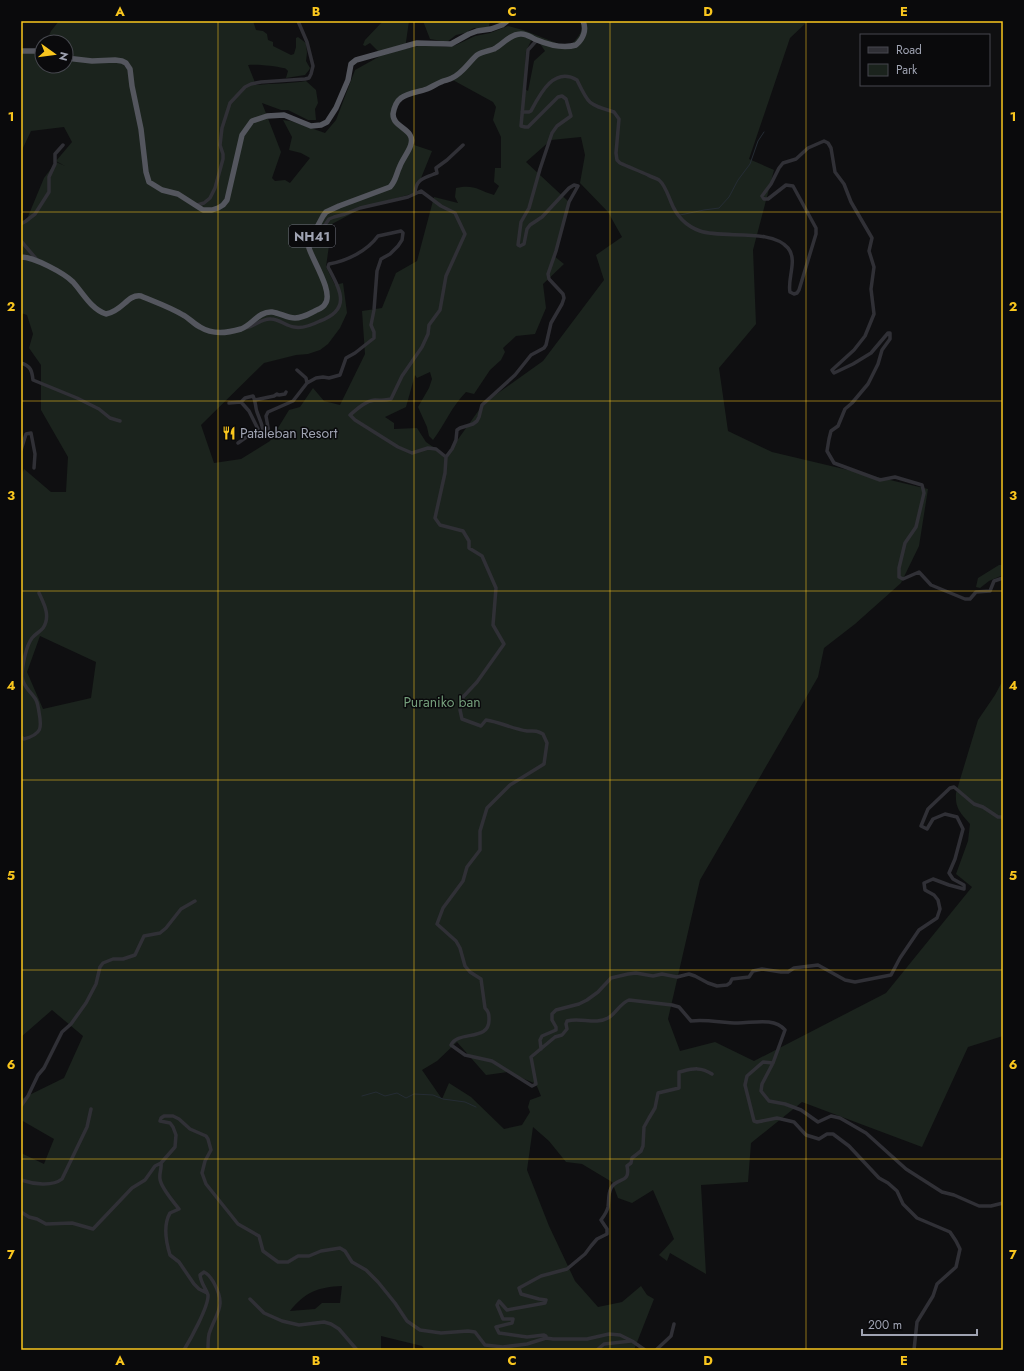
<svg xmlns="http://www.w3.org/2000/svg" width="1024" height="1371" viewBox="0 0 1024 1371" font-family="Jost,sans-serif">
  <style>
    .green { fill: #1b231d; fill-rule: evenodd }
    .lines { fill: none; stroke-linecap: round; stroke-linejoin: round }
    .stream { stroke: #252c34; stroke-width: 1 }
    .minor { stroke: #303036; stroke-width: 3.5 }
    .trunk { stroke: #54565e; stroke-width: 5.5 }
    .grid { fill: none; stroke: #f9c61e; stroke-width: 1; stroke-opacity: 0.55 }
    .labels { text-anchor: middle; stroke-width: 3; stroke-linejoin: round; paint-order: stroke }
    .shield { fill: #0a0a0c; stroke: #727580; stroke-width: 1 }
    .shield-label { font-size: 13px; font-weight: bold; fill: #9fa3b2 }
    .poi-label { font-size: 14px; fill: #9fa3b2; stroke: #0a0a0c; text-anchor: start }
    .park-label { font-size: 14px; fill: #759f7c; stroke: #0a0a0c }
    .neatline { fill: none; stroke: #f9c61e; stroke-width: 1.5 }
    .grid-label { font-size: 13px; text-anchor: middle; font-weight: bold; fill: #f9c61e }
  </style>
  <rect width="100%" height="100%" fill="#0f0f11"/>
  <path class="green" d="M59 21H253L256 30 263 31 267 34 268 40 273 42V46L291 55 294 54 296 47V38L298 37 306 43 307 53 306 61 310 68 309 70 305 75 286 78 288 71C286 69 286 68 283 68 276 66 254 64 248 65L256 85C273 83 289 84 306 81L316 90 318 103 315 109 316 120H308L288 110H281L262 103 281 152 272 178 275 181 285 180 290 183 310 158 301 153 289 150 292 137 283 120 291 121 325 133 336 120 355 70 382 55 370 43 365 46 363 45 365 40 383 21H409L405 49 423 45 446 47 456 45 475 36 490 33 508 26 523 30 559 44 571 45C577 38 585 31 580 21H808L790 38 749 159 774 170 753 250 756 324 719 368 728 431 772 452 928 489 919 546 901 583 855 624 824 648 818 677 700 880 668 1019 680 1051 715 1042 754 1061 886 993 972 887 956 874 968 841 970 824C960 812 955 809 956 793L978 720 995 695 1003 680V810L1002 811 1001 829 1003 830V1036L968 1047 922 1147 802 1102 751 1143 748 1182 701 1185 706 1274 670 1253 667 1261 659 1255 674 1239 653 1190 632 1203 618 1198 612 1182 582 1164 566 1162 549 1141 533 1127 527 1170 549 1226 575 1281 598 1307 622 1302 641 1286 647 1295 654 1299 634 1350H425L422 1346 381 1336V1350H21V1153L44 1164 54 1139 21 1120V1099L64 1078 83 1036 52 1010 21 1037V477L24 469 51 492H66L68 457 41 410V365L29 348 33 334 27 315 21 313V227L27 219 44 178 56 162 65 166 56 161 72 142 64 127 31 131 21 152V53H42V66H66V42H46L51 31ZM534 35 545 51 534 61 528 91 524 88 526 51ZM451 79 493 102 496 107 493 120 501 137V168H495L494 182 499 186 494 195C478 190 474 184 456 188L455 197 458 203 434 197 417 261 396 273 382 308 362 311 365 354 340 405 324 401 313 388 300 407 289 410 270 441 241 459 214 463 201 425 264 363 296 355 308 354 320 350 328 344 340 328 347 313 343 283 335 285 326 267 332 224 364 207 415 193 432 151 411 144 410 135 395 119 397 104 403 97ZM581 137 585 155 580 183 608 212 622 237 596 255 604 280 543 361 484 403 446 456 426 442 417 428 394 429V423L385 417 406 407 415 375 417 378 430 372 432 379 429 388 418 407 427 427 429 436 433 440C445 424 452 406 466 392L474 394 490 370 501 360 505 352 503 348 516 336 535 334 546 308 543 284 564 264 554 256 569 202 526 162 551 140ZM40 636 96 662 91 698 43 709 27 672ZM457 1042 486 1075 508 1072 536 1084 541 1096 530 1100 528 1107 530 1112 522 1125 504 1129 471 1097 449 1083 442 1099 422 1070 437 1061ZM342 1286 340 1303H322L315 1309 290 1311C305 1292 318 1287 342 1286Z
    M423 21H501L499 22H490L489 26 491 28H474L465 33 456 35 447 42 430 39Z
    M999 565H1003V575L989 581 980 588 976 587 978 578Z"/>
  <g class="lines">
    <path class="stream" d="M680 215 704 210 719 208 729 197 738 180 750 164 758 141 764 132
      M362 1096 376 1092 385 1096 397 1093 406 1098 414 1094 433 1095 443 1099 465 1102 476 1107"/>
    <path class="minor" d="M522 112H529L531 111C540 94 554 66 577 80 589 105 588 104 614 112L619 119 616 153 617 160 620 163C629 167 639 171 648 175 651 177 656 178 659 180 665 185 668 195 671 202 676 215 686 226 700 231 723 239 771 228 788 248 798 260 787 279 790 292L794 294 797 293 799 290 816 234V228L793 186 786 185 768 199H764L762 196 771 184 779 168 783 163 796 159 808 148 824 141 828 143 831 148 835 172 844 184 851 202 872 238 869 251 874 267 871 289 874 314 865 336 854 350 832 370 834 373 853 364 871 353 888 333H890V339L882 350 878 364 868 384 852 403 845 409 838 426 831 431 829 439 827 451 834 463 880 480 895 477 922 485 924 493 916 527 905 543 899 568V577L903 579 919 572 931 585 965 599H970L976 592 990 591 994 581 1003 578
      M415 193C416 179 423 179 434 174L437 173 436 168 447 160 463 145
      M197 205 204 203 210 198 215 188 223 159V154L220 145 222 128 230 103 245 87 251 84 261 82 305 79 309 78 311 74 313 66 307 42 298 21
      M21 224 26 221 35 214 49 192V177L55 164V154L63 145
      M316 232 323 228 329 219 334 217 345 214 360 208 408 197 421 191 441 206 455 213 465 234 446 276 440 310 429 325 428 334 422 347 402 376 391 399C383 401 382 400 375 400 365 401 357 409 350 415L355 420 398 447 412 453 428 448 436 449 446 457
      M21 241 38 261
      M21 363C31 366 32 371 33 380L77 398 99 409 110 418 120 421
      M297 370 306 378 307 383
      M255 400 274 396 277 394 279 395 285 394 286 392
      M229 403 241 402 245 398 253 396C256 401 255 406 257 412 260 419 262 425 264 433L266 434 269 433 266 416 268 412 293 401 307 383 316 378 323 377 329 378 340 375 346 358 355 353 374 338V332L371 325 374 310 377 271 381 259 390 254 398 246 402 240 403 233 401 231 378 236C367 251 347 261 329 264L328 267C340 290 352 309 320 321 312 325 303 329 294 327 286 326 279 319 271 319 261 318 255 327 245 328
      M238 443 258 429 249 411 241 402
      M21 450 26 434 31 433 35 454 34 468
      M446 457 445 473 435 518 440 525 463 531 469 541V548L482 556 496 588 493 625 504 644 477 682 463 697 460 710 462 719 481 726 486 720C500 722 513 729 527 731 534 731 536 730 543 734L547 743 544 764 510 785 487 808 480 831V850L467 867 463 881 443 908 437 924 456 941 460 948 465 966 470 972 481 979 485 1008C489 1012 489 1015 489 1019 490 1042 458 1030 451 1045L465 1055 492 1061 532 1086 536 1084 531 1057 555 1037 562 1035 567 1029 566 1024 567 1021C580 1017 596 1025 608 1018 616 1014 619 1004 629 1000L672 1005 679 1007 691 1021C707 1019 722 1023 738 1023 753 1023 774 1017 785 1030L773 1063 762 1084 761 1091 769 1101 785 1104 801 1110 818 1122 831 1116 840 1118 866 1133 906 1169 942 1192 954 1195 979 1206H991L1003 1203
      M446 457 452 449 456 440 457 430 460 428 473 424 477 421 479 417 482 405 515 375 531 355 544 348 546 345 551 323 562 304 564 298 563 294 549 279 548 274 556 251 569 202 578 186 574 185 569 188 542 217 530 225 527 229 524 244 520 246 518 245 521 222 529 208 540 169 552 133 557 126 571 116 566 99 562 96 558 97 528 127H525L521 126 528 50 537 40
      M21 737 24 739C42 734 42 728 39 712 38 707 38 701 34 697 29 690 23 686 22 677 22 666 26 646 32 638 35 634 40 632 43 628 51 616 44 604 39 593
      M541 1049 540 1040 542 1036 556 1030V1027L552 1020V1014L556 1010 579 1004 587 1000 598 992 611 978 628 974 636 973 653 976 662 974 677 977 689 974 695 976 708 983 717 986 727 985 730 983 732 979 749 977 753 971 762 969 781 972H788L794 968 818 965 845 980 855 982 891 975 900 958 919 930 937 918 940 909 938 900 934 895 925 890 924 883 933 879 949 885 964 889V885L953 879 949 873 955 859 963 829 957 817 945 814 933 819 927 829 921 826 928 809 950 788 954 787 974 804 983 807 998 817H1003
      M773 1063 763 1062 747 1076 745 1085 754 1121 757 1122 777 1118 794 1122 806 1135 819 1139 827 1134H833L849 1146 879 1178 888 1183 897 1191 903 1204 917 1218 950 1232 956 1241 960 1249 956 1267 937 1284 933 1296 917 1322 914 1350
      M21 1106 28 1096 38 1075 44 1068 62 1032 71 1024 86 1003 96 984 100 967 103 963 113 959H123L135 955 144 936 160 933 166 928 181 909 195 901
      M161 1163C162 1168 159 1173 160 1179 161 1188 173 1201 179 1209L170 1213C163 1225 166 1242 170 1255L179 1262 194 1284 199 1289 207 1293
      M21 1180C33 1184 52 1187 62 1179L87 1127 91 1109
      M21 1212 29 1217 37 1219 46 1224 72 1223 93 1229 132 1188 145 1180 155 1166 161 1163 175 1147 176 1135 173 1127 170 1123 160 1121 161 1118 164 1116H173L179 1119 190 1129 206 1136 208 1139 211 1150 205 1161 202 1173 206 1184 238 1224 259 1236 263 1251 278 1262H288L298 1256H309L321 1251 340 1248 345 1251 352 1262 366 1270 378 1282 395 1303 407 1321 420 1330 441 1333 468 1331 475 1332 485 1345 503 1347 527 1344 546 1338 553 1339H587L609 1334 620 1335 632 1341 645 1350
      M250 1299 264 1313 282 1321 299 1325 324 1322 331 1324 339 1329 357 1350
      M546 1338V1336L544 1335 527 1337 499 1333 496 1327 512 1323 513 1319H503L497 1305 499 1301 507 1310 545 1303 546 1300 539 1299 521 1294 519 1288 541 1276 567 1269 585 1254 591 1246 597 1239 607 1234V1229L601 1220C604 1216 607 1212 608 1207 609 1200 608 1194 611 1188 617 1177 631 1184 627 1166L631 1163 632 1158 641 1151 643 1146 644 1127 649 1118 655 1108 658 1093 679 1088V1072C692 1069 700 1066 712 1074
      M184 1350C190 1340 209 1306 208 1295 206 1288 201 1284 200 1275L204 1272C209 1274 211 1278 214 1283 227 1307 216 1312 209 1334 208 1339 208 1345 208 1350
      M597 1350 604 1344 631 1341
      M656 1350 671 1336 674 1324"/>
    <path class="trunk" d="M21 51H42
      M66 58 92 61 115 60 122 61 126 63 130 69 132 86 141 129 146 172 149 182 162 190 178 194 203 210H212L218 208 223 205 227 200 242 135 252 121 267 116 284 115 311 126 321 125 327 122 336 108 348 80 351 64 356 60 417 43 451 44 469 34 477 31 491 29 502 25 507 21
      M21 257C34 257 64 273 73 282 83 293 91 309 106 314 123 311 127 294 141 296 155 302 170 307 183 315 189 318 194 324 200 327 213 335 227 333 241 329 252 325 259 311 272 312 280 313 287 318 295 318 303 318 309 314 315 311 319 309 323 308 325 304 334 293 313 261 309 248V242L323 216 326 212 339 206 390 187C396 181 396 174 400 166 403 157 416 144 410 135 405 127 393 125 393 114 394 108 397 101 401 98 408 93 419 92 427 89 432 87 436 84 441 82 445 80 449 80 452 78 463 73 468 63 477 55 482 52 488 51 494 49 503 44 509 35 520 34 527 33 531 38 537 40 549 45 563 49 576 45 583 39 587 30 583 21"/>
  </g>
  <path class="grid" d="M218 21V1350M414 21V1350M610 21V1350M806 21V1350M21 212H1003M21 401H1003M21 591H1003M21 780H1003M21 970H1003M21 1159H1003"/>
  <defs>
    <g id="restaurant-bare" transform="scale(1.08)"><path d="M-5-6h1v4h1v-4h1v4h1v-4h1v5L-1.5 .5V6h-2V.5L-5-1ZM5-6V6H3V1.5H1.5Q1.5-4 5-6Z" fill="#f9c61e" stroke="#0a0a0c" stroke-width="2.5" paint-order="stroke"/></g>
  </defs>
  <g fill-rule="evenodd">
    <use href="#restaurant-bare" x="229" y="433"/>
  </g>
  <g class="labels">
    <rect class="shield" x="289" y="225" width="46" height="22" rx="3"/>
    <g class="shield-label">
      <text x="312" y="241">NH41</text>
    </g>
    <g class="poi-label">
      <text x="240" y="438">Pataleban Resort</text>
    </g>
    <g class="park-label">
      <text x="442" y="707">Puraniko ban</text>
    </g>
  </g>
  <rect width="1024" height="1371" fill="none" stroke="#0a0a0c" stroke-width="44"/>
  <rect x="860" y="34" width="130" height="52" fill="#0a0a0c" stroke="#46474e"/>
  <rect x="868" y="47" width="20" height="6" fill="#303036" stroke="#46474e"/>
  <text x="896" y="54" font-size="12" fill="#9fa3b2">Road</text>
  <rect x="868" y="64" width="20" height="12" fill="#1b231d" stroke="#46474e"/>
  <text x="896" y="74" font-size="12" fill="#9fa3b2">Park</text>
  <g transform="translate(54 54) rotate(104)"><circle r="19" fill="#0a0a0c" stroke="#46474e"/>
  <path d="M0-3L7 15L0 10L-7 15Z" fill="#f9c61e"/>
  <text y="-6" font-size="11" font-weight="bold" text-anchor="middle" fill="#9fa3b2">N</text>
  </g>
  <path d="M862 1329v6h115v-6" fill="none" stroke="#9fa3b2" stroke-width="2"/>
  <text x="868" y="1329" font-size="12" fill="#9fa3b2" stroke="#0a0a0c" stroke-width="3" paint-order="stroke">200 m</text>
  <rect x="22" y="22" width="980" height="1327" class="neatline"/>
  <g class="grid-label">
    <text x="120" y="16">A</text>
    <text x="316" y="16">B</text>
    <text x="512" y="16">C</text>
    <text x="708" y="16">D</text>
    <text x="904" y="16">E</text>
    <text x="11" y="121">1</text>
    <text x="1013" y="121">1</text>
    <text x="11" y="311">2</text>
    <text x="1013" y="311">2</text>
    <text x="11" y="500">3</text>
    <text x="1013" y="500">3</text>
    <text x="11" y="690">4</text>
    <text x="1013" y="690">4</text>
    <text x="11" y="880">5</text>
    <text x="1013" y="880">5</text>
    <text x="11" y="1069">6</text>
    <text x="1013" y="1069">6</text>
    <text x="11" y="1259">7</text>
    <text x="1013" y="1259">7</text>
    <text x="120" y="1365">A</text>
    <text x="316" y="1365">B</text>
    <text x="512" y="1365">C</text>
    <text x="708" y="1365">D</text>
    <text x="904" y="1365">E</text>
  </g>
</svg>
